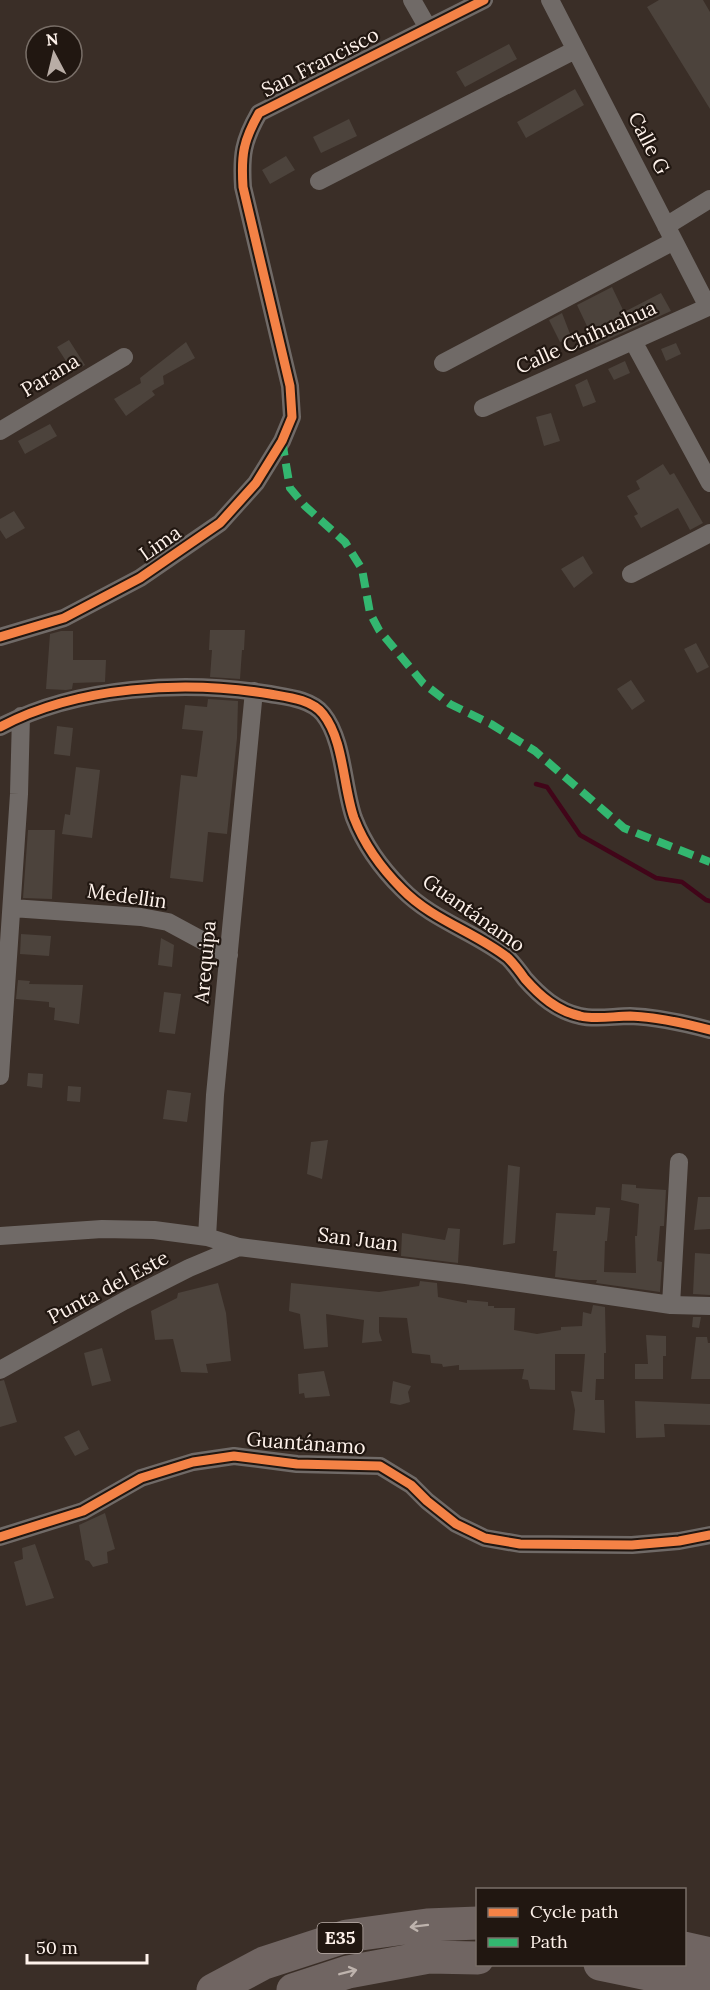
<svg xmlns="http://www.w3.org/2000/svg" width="710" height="1990" viewBox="0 0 710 1990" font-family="Lora,serif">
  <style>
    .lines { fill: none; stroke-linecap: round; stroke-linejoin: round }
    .stream { stroke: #410519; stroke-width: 4.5 }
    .building { fill: #4c433c }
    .street { stroke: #706a67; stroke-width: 18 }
    .highway { stroke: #706562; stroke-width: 33 }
    .quiet { stroke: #33b770; stroke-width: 8; stroke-dasharray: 15 8; stroke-linecap: butt }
    .cycleway-casing { stroke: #211711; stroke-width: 13 }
    .cycleway { stroke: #f48246; stroke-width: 9 }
    .oneway { stroke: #beb3ad }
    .labels { text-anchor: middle; stroke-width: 4.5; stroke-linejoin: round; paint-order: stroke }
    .shield { fill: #211711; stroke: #bcb0aa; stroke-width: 1.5 }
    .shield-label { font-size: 18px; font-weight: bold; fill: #fef2eb }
    .street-label { font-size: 20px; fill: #fef2eb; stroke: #211711 }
  </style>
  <rect width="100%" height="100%" fill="#3a2e27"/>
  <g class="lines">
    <path class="stream" d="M536 784 547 787 580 835 656 878 682 882 706 900 710 901"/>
  </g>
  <path class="building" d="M659 0H703L710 12V109L647 7Z
    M509 44 517 59 465 87 456 72Z
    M575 89 584 105 526 138 517 122Z
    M349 119 357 136 321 153 313 137Z
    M286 156 295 170 270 184 262 170Z
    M612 287 624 312 661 293 671 311 596 345 577 305Z
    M562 313 572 339 560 342 549 320Z
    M69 340 85 365 73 372 57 347Z
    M186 342 195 358 163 376 164 384 152 391 155 395 126 416 114 399 141 383 140 378Z
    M676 343 681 354 666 361 661 349Z
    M625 361 630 373 614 380 608 369Z
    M587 379 596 402 583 407 575 385Z
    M551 413 560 441 544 446 536 417Z
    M50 424 57 436 25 454 18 441Z
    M663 464 670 475 674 473 703 523 690 530 678 508 641 528 634 516 638 514 627 496 640 489 636 481Z
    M14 511 25 528 6 539 0 530V519Z
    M583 556 593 573 574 588 561 569Z
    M210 630H245L244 650H242L240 679 210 677 212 650H209Z
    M61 631H73V660H106L105 682 73 683 72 689 66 690 46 689 50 634Z
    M696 643 709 667 697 673 684 649Z
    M631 680 645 701 632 710 617 689Z
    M208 699 238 701 237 738 227 834 208 832 203 882 170 878 181 775 197 777 203 731 182 729 185 705 207 707Z
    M57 726 73 728 70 756 54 754Z
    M76 767 100 770 92 838 62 834 65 814 70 815Z
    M28 830H55L52 899 23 898Z
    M21 934 51 936 49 956 20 954Z
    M161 938 174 945 172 967 158 965Z
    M18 980 30 981 29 984 83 985 79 1024 54 1020 55 1008 49 1007V1002L16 999Z
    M164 992 181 994 175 1034 159 1032Z
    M28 1073 43 1074 42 1088 27 1086Z
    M68 1086 81 1087 80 1102 67 1101Z
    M167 1090 191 1093 187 1122 163 1119Z
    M328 1140 322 1179 307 1174 311 1142Z
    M508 1165 520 1167 515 1243 503 1245Z
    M622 1184 636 1185V1188L666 1190 664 1226H660L657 1261 662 1262 660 1292 596 1283 597 1280H579L555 1277 557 1251H553L556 1213 595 1215 596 1207 610 1208 607 1241H605L604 1272 636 1273 635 1236H637L639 1204 621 1200Z
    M698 1197H710V1229L694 1230Z
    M448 1228 460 1229 458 1263 401 1256 402 1233 445 1240Z
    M695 1253 710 1254V1295L693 1294Z
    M420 1281 437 1283 438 1297 467 1303V1300L488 1302V1306H494V1308H515L514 1330 537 1334 561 1330V1327L582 1326 583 1312 591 1314 593 1305 605 1307 606 1353H604V1379H596L595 1400H604L605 1433 573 1430 575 1410 571 1391 582 1392 585 1354H555V1390L530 1389 528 1380 522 1379 524 1369 459 1370V1365L443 1367 442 1364 431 1363 430 1355 412 1353 407 1318 379 1317V1332L382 1341 362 1343 364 1320 326 1314 328 1347 304 1349 300 1314 289 1311 291 1283 379 1292 419 1286Z
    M218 1283 226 1313 231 1361 206 1364 208 1373 181 1372 173 1339 155 1340 151 1311 177 1298 178 1293Z
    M693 1317H701L699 1328 692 1327Z
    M646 1335 666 1336V1356H663V1379H635V1364H648Z
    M696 1337H707L708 1343H710V1379H691Z
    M102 1348 111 1381 92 1386 84 1353Z
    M324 1371 330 1396 305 1398 304 1393 299 1394 298 1374Z
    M4 1380 17 1422 0 1427V1381Z
    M393 1381 411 1386 408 1392 410 1402 400 1405 390 1403Z
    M635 1401 710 1404V1425L664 1424 665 1437 636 1438Z
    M79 1430 89 1449 75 1456 64 1437Z
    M105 1513 115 1549 107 1552 108 1563 93 1567 89 1561 85 1560 79 1525Z
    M35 1544 54 1598 26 1606 14 1562 23 1559 22 1548Z"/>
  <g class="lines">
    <path class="street" d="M412 0 428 28
      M319 181 575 50
      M666 226 710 199
      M633 341 710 483
      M443 363 674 241
      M483 408 708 307 550 0
      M0 431 124 357
      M631 574 710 533
      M0 637 64 618 140 578 220 523 256 483 282 441 292 417 290 386 243 187C241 155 243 141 259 113L484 0
      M0 727C77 686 184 680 270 694 287 697 311 699 323 714 344 740 343 787 354 818 364 844 382 869 402 889 432 920 475 932 508 958 514 964 520 972 525 979 540 996 557 1011 580 1016 595 1020 614 1016 630 1016 657 1017 684 1023 710 1030
      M12 908 141 917 168 922 229 955
      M0 1076 19 794 21 716
      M0 1236 102 1229 154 1230 207 1237 239 1247 466 1275 671 1305 710 1306
      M207 1237 215 1095 254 691
      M671 1305 679 1162
      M0 1370 124 1301 189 1268 239 1247
      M0 1537 83 1511 141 1478 193 1462 234 1456 297 1464 380 1466 411 1485 427 1501 456 1524 485 1538 520 1544 632 1545 679 1541 710 1535"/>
    <path class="highway" d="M684 1948 710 1954
      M600 1964 710 1987
      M213 1990 264 1963 347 1936 427 1925 478 1923
      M293 1990 348 1972 429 1957 478 1958"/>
    <path class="quiet" d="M282 441 290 488 305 506 345 542 362 569 370 613 379 630 423 683 450 704 491 724 535 751 624 828 710 862"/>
    <g class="cycleway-casing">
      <path id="cycleway" d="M0 637 64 618 140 578 220 523 256 483 282 441 292 417 290 386 243 187C241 155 243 141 259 113L484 0
        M0 727C77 686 184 680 270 694 287 697 311 699 323 714 344 740 343 787 354 818 364 844 382 869 402 889 432 920 475 932 508 958 514 964 520 972 525 979 540 996 557 1011 580 1016 595 1020 614 1016 630 1016 657 1017 684 1023 710 1030
        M0 1537 83 1511 141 1478 193 1462 234 1456 297 1464 380 1466 411 1485 427 1501 456 1524 485 1538 520 1544 632 1545 679 1541 710 1535"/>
    </g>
    <use href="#cycleway" class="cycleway"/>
  </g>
  <defs><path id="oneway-shaft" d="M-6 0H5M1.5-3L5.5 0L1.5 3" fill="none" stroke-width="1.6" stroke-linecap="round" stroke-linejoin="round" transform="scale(1.5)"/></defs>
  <g class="oneway">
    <use href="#oneway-shaft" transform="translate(419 1926) rotate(173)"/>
    <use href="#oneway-shaft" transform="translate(348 1972) rotate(-14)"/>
  </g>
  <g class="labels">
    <rect class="shield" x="317.5" y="1923" width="45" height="30" rx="4.5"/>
    <g class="shield-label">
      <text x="340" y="1944">E35</text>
    </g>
    <g class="street-label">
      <text transform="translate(320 62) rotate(-27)" y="7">San Francisco</text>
      <text transform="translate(649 143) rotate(63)" y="7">Calle G</text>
      <text transform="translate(586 337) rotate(-24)" y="7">Calle Chihuahua</text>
      <text transform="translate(50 375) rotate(-31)" y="7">Parana</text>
      <text transform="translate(160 543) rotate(-35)" y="7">Lima</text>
      <text transform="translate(127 896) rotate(8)" y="7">Medellin</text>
      <text transform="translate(474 913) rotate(35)" y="7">Guantánamo</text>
      <text transform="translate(205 962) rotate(-85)" y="7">Arequipa</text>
      <text transform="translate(358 1239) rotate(7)" y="7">San Juan</text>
      <text transform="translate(108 1287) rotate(-28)" y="7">Punta del Este</text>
      <text transform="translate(306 1443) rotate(4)" y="7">Guantánamo</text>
    </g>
  </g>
  <rect x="476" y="1888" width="210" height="78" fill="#211711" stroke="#796f68" stroke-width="1.5"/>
  <rect x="488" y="1908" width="30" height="9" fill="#f48246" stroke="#796f68" stroke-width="1.5"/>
  <text x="530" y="1918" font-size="18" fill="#fef2eb">Cycle path</text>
  <rect x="488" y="1938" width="30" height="9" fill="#33b770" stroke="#796f68" stroke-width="1.5"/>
  <text x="530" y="1948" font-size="18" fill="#fef2eb">Path</text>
  <g transform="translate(54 54) rotate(353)"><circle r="28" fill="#211711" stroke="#796f68" stroke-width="1.5"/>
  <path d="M0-4.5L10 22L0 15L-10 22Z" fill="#b9ada6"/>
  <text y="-9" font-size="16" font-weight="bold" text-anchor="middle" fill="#fef2eb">N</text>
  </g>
  <path d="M27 1954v9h120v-9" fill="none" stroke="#fef2eb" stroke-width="3"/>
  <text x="36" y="1954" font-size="18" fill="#fef2eb" stroke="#211711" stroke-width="4.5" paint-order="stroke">50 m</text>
</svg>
